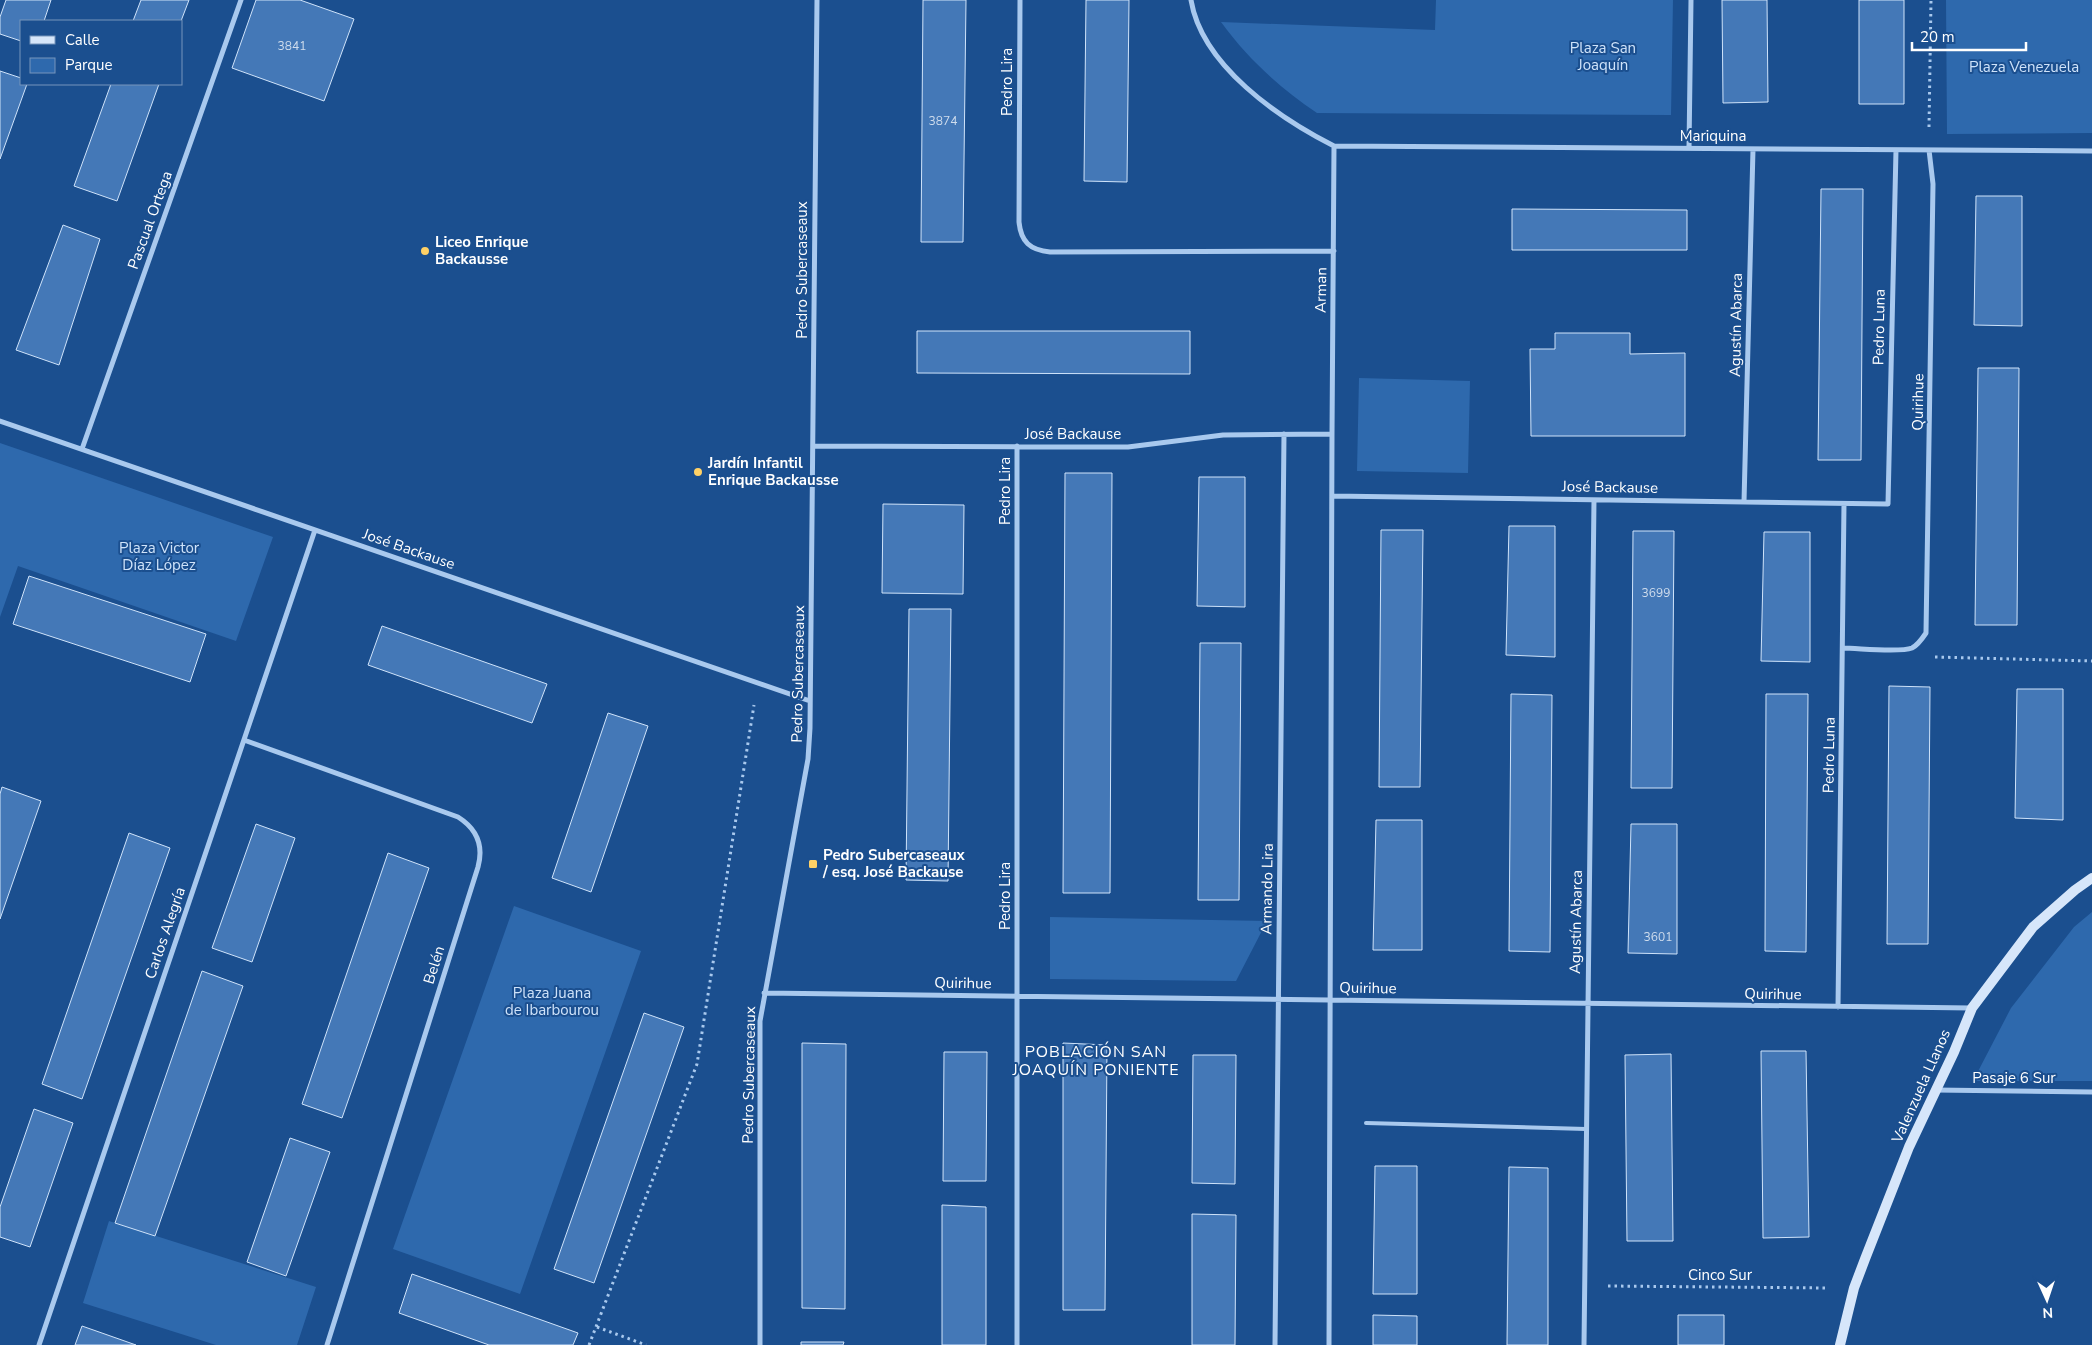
<svg xmlns="http://www.w3.org/2000/svg" width="2092" height="1345" viewBox="0 0 2092 1345" font-family="'Nunito Sans',sans-serif">
  <style>
    .green { fill: #2e69ad }
    .building { fill: #4478b7; stroke: #cfe3fa }
    .lines { fill: none; stroke-linecap: round; stroke-linejoin: round }
    .path { stroke: #a9c9ee; stroke-width: 3; stroke-dasharray: 2.5 4; stroke-linecap: butt }
    .lane { stroke: #a9c9ee; stroke-width: 4 }
    .street { stroke: #a9c9ee; stroke-width: 5 }
    .secondary { stroke: #d6e6fa; stroke-width: 10 }
    .poi-dot { fill: #ffd166; stroke: #1b4f8f; stroke-width: 2 }
    .labels { text-anchor: middle; stroke-width: 4; stroke-linejoin: round; paint-order: stroke }
    .number-label { font-size: 12px; fill: #d0dded }
    .park-label { font-size: 15px; fill: #cfe3fa; stroke: #1b4f8f }
    .street-label { font-size: 15px; fill: #fff; stroke: #1b4f8f }
    .poi-label { font-size: 15px; font-weight: bold; fill: #fff; stroke: #1b4f8f; text-anchor: start }
    .neighbourhood-label { font-size: 16px; letter-spacing: 1px; fill: #fff; stroke: #1b4f8f }
  </style>
  <rect width="100%" height="100%" fill="#1b4f8f"/>
  <path class="green" d="M1436 0H1673L1671 115 1317 113C1280 88 1248 59 1221 22L1435 30Z
    M1946 0H2092V133L1947 134Z
    M1359 378 1470 381 1468 473 1357 471Z
    M0 443 273 537 236 641 18 566 0 617Z
    M514 906 641 951 520 1294 393 1249Z
    M2092 912V1081H1973L2011 1008 2074 927Z
    M1050 917 1267 921 1236 981 1050 979Z
    M109 1221 316 1287 297 1345H216L83 1303Z"/>
  <path class="building" d="M6 0H51L44 21H21V41L0 34V17Z
    M141 0H189L181 21H133Z
    M256 0H300L354 19 324 101 232 68Z
    M923 0H966L963 242H921Z
    M1086 0H1129L1127 182 1084 181Z
    M1722 0H1767L1768 102 1723 103Z
    M1859 0H1904V104H1859Z
    M0 71 21 78V84H27L0 159Z
    M111 84H159L117 201 74 186Z
    M1821 189H1863L1861 460H1818Z
    M1976 196H2022V326L1974 325Z
    M1512 209 1687 210V250H1512Z
    M63 225 100 239 59 365 16 350Z
    M917 331H1190V374L917 373Z
    M1555 333H1630V354L1685 353V436H1531L1530 349H1555Z
    M1978 368H2019L2017 625H1975Z
    M1065 473H1112L1110 893H1063Z
    M1199 477H1245V607L1197 606Z
    M883 504 964 505 963 594 882 593Z
    M1509 526H1555V657L1506 655Z
    M1381 530H1423L1420 787H1379Z
    M1633 531H1674L1672 788H1631Z
    M1764 532H1810V662L1761 661Z
    M29 576 206 634 190 682 13 624Z
    M909 609H951L948 881 906 880Z
    M382 626 547 684 532 723 368 665Z
    M1200 643H1241L1239 900H1198Z
    M1889 686 1930 687 1928 944H1887Z
    M2017 689H2063V820L2015 818Z
    M1511 694 1552 695 1550 952 1509 951Z
    M1766 694H1808L1806 952 1765 951Z
    M608 713 648 726 591 892 552 878Z
    M2 787 41 801 0 919V794Z
    M1376 820H1422V950H1373Z
    M256 824 295 838 252 962 212 948Z
    M1631 824H1677V954L1628 953Z
    M129 833 170 848 82 1099 42 1084Z
    M388 853 429 868 342 1118 302 1104Z
    M202 971 243 986 155 1236 115 1223Z
    M644 1013 684 1027 594 1283 554 1269Z
    M802 1043 846 1044 845 1309 802 1308Z
    M1063 1043 1107 1045 1105 1310H1063Z
    M1761 1051H1806L1809 1237 1763 1238Z
    M944 1052H987L986 1181H943Z
    M1671 1054 1673 1241H1627L1625 1055Z
    M1193 1055H1236L1235 1184 1192 1183Z
    M34 1109 73 1123 30 1247 0 1237V1207Z
    M290 1138 330 1152 286 1276 247 1262Z
    M1375 1166H1417V1294H1373Z
    M1509 1167 1548 1168V1345H1507Z
    M942 1205 986 1207V1345H942Z
    M1192 1214 1236 1215 1235 1345H1192Z
    M412 1274 578 1333 573 1345H489L399 1313Z
    M1373 1315 1417 1316V1345H1373Z
    M1678 1315H1724V1345H1678Z
    M82 1326 136 1345H75Z
    M801 1342H844L843 1345H801Z"/>
  <g class="lines">
    <path class="path" d="M1929 127 1931 0
      M1935 657 2092 661
      M1608 1286 1829 1288
      M597 1327 646 1345
      M589 1345 697 1064 754 705"/>
    <path class="lane" d="M1366 1123 1586 1129"/>
    <path class="street" d="M1020 0 1019 222C1021 242 1030 250 1050 252L1334 251
      M1191 0C1202 66 1279 118 1334 146L2092 151
      M1689 148 1691 0
      M0 421 810 701
      M813 446 1128 447 1223 435 1332 434
      M82 449 241 0
      M1332 496 1888 504 1896 150
      M1744 502 1753 149
      M1843 648C1858 648 1899 653 1912 648 1918 645 1922 639 1926 633L1933 184 1929 150
      M244 740 458 817C477 829 484 845 478 867L327 1345
      M764 993 1971 1008
      M1838 1007 1844 504
      M1935 1090 2092 1092
      M39 1345 315 530
      M760 1345V1021L808 759 810 728 817 0
      M1017 1345V446
      M1275 1345 1284 434
      M1329 1345 1332 434 1334 146
      M1584 1345 1594 500"/>
    <path class="secondary" d="M1840 1345 1854 1288 1865 1259 1909 1147 1954 1052 1972 1008 2033 927 2075 890 2092 878"/>
  </g>
  <g class="poi-dot">
    <circle cx="425" cy="251" r="5"/>
    <circle cx="698" cy="472" r="5"/>
    <rect x="808" y="859" width="10" height="10" rx="2.5"/>
  </g>
  <g class="labels">
    <g class="number-label">
      <text x="292" y="50">3841</text>
      <text x="943" y="125">3874</text>
      <text x="1656" y="597">3699</text>
      <text x="1658" y="941">3601</text>
    </g>
    <g class="park-label">
      <text x="1603" y="53">Plaza San<tspan x="1603" dy="17">Joaquín</tspan></text>
      <text x="2024" y="72">Plaza Venezuela</text>
      <text x="159" y="553">Plaza Victor<tspan x="159" dy="17">Díaz López</tspan></text>
      <text x="552" y="998">Plaza Juana<tspan x="552" dy="17">de Ibarbourou</tspan></text>
    </g>
    <g class="street-label">
      <text transform="translate(1007 82) rotate(-90)" y="5">Pedro Lira</text>
      <text x="1713" y="141">Mariquina</text>
      <text transform="translate(150 220) rotate(-70)" y="5">Pascual Ortega</text>
      <text transform="translate(802 270) rotate(-90)" y="5">Pedro Subercaseaux</text>
      <text transform="translate(1321 290) rotate(-89)" y="5">Arman</text>
      <text transform="translate(1736 325) rotate(-89)" y="5">Agustín Abarca</text>
      <text transform="translate(1879 327) rotate(-89)" y="5">Pedro Luna</text>
      <text transform="translate(1918 402) rotate(-89)" y="5">Quirihue</text>
      <text x="1073" y="439">José Backause</text>
      <text transform="translate(1610 487) rotate(1)" y="5">José Backause</text>
      <text transform="translate(1005 491) rotate(-90)" y="5">Pedro Lira</text>
      <text transform="translate(409 549) rotate(19)" y="5">José Backause</text>
      <text transform="translate(798 674) rotate(-89)" y="5">Pedro Subercaseaux</text>
      <text transform="translate(1829 755) rotate(-89)" y="5">Pedro Luna</text>
      <text transform="translate(1267 889) rotate(-89)" y="5">Armando Lira</text>
      <text transform="translate(1005 896) rotate(-90)" y="5">Pedro Lira</text>
      <text transform="translate(1576 922) rotate(-89)" y="5">Agustín Abarca</text>
      <text transform="translate(165 933) rotate(-71)" y="5">Carlos Alegría</text>
      <text transform="translate(434 965) rotate(-73)" y="5">Belén</text>
      <text transform="translate(963 983) rotate(1)" y="5">Quirihue</text>
      <text transform="translate(1368 988) rotate(1)" y="5">Quirihue</text>
      <text transform="translate(1773 994) rotate(1)" y="5">Quirihue</text>
      <text transform="translate(749 1075) rotate(-89)" y="5">Pedro Subercaseaux</text>
      <text x="2014" y="1083">Pasaje 6 Sur</text>
      <text transform="translate(1921 1086) rotate(-66)" y="5">Valenzuela Llanos</text>
      <text x="1720" y="1280">Cinco Sur</text>
    </g>
    <g class="poi-label">
      <text x="435" y="247">Liceo Enrique<tspan x="435" dy="17">Backausse</tspan></text>
      <text x="708" y="468">Jardín Infantil<tspan x="708" dy="17">Enrique Backausse</tspan></text>
      <text x="823" y="860">Pedro Subercaseaux<tspan x="823" dy="17">/ esq. José Backause</tspan></text>
    </g>
    <g class="neighbourhood-label">
      <text x="1096" y="1057">POBLACIÓN SAN<tspan x="1096" dy="18">JOAQUÍN PONIENTE</tspan></text>
    </g>
  </g>
  <rect x="20" y="20" width="162" height="65" fill="#1b4f8f" stroke="#7695bc"/>
  <rect x="30" y="36" width="25" height="8" fill="#d6e6fa" stroke="#7695bc"/>
  <text x="65" y="45" font-size="15" fill="#ffffff">Calle</text>
  <rect x="30" y="58" width="25" height="15" fill="#2e69ad" stroke="#7695bc"/>
  <text x="65" y="70" font-size="15" fill="#ffffff">Parque</text>
  <g transform="translate(2047 1300) rotate(177)" stroke="#1b4f8f" stroke-width="4" paint-order="stroke">
  <path d="M0-4L9 19L0 12L-9 19Z" fill="#ffffff"/>
  <text y="-8" font-size="14" font-weight="bold" text-anchor="middle" fill="#ffffff">N</text>
  </g>
  <path d="M1912 42v8h114v-8" fill="none" stroke="#ffffff" stroke-width="2.5"/>
  <text x="1920" y="42" font-size="15" fill="#ffffff" stroke="#1b4f8f" stroke-width="4" paint-order="stroke">20 m</text>
</svg>
